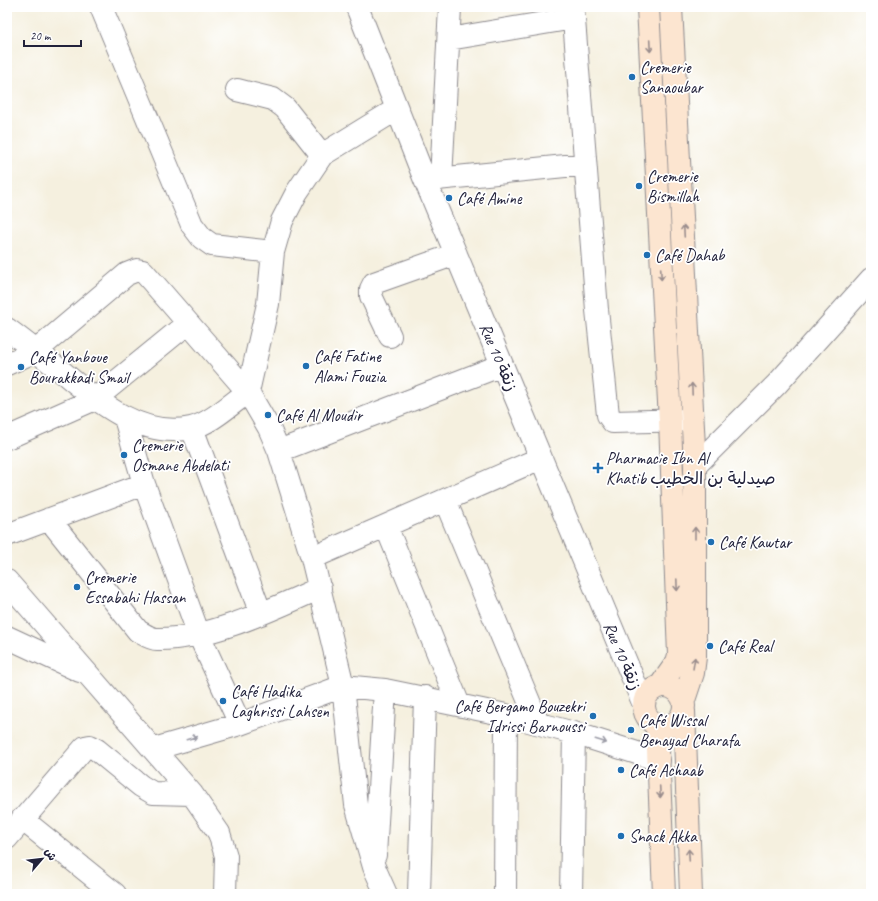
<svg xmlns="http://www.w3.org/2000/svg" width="878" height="901" viewBox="0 0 878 901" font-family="Caveat,'Playpen Sans Arabic',sans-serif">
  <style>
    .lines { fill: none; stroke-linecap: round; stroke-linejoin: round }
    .street-casing { stroke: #8c898d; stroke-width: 24 }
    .secondary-casing { stroke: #8c898d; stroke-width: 24 }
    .street { stroke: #fff; stroke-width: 22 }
    .secondary { stroke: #fce5d0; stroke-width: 22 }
    .oneway { stroke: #9a8d8d }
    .oneway2 { stroke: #9c9ca7 }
    .poi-dot { fill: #1f6fb2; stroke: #fff; stroke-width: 1.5 }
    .labels { text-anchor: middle; stroke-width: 3.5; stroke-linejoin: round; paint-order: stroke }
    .poi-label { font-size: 17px; fill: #22223b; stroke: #fff; text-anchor: start }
    .street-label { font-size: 17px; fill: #22223b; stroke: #fff }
  </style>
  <rect width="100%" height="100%" fill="#fff"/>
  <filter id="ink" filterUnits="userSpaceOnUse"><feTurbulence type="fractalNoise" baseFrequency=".025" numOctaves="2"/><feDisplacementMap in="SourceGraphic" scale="8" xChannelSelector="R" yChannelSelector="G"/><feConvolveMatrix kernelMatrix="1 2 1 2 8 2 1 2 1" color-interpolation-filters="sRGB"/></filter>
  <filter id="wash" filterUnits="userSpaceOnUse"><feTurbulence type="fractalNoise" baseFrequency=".012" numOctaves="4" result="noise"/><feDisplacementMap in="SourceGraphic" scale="16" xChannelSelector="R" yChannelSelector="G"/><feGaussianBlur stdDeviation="0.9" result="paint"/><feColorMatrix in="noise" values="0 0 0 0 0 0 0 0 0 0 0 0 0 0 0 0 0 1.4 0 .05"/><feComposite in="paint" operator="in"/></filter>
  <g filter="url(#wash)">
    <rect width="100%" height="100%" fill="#f5f0df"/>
  </g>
  <g filter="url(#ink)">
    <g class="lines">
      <g class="street-casing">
        <path id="street" d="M101 7 192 225 202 238 212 245 273 252
          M357 7 425 180 644 705
          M573 7 597 310 608 415 613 422 689 420
          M449 39 574 18
          M237 90 273 99 285 108 322 155
          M441 179 450 7
          M427 180 585 164
          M7 329C25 342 42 356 60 370 96 400 140 439 191 428 210 424 232 403 248 392L268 304 273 252 282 221 297 192 322 155 397 109
          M390 336 371 296V289L374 283 456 254
          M7 364 36 351 127 274 137 270 143 271 248 392 269 428 279 451 312 558 343 686 356 805 374 867 386 894
          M125 418 144 484 199 635 240 724
          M192 428 261 614
          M7 438 95 399 188 323
          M279 451 502 365
          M695 466 777 384 871 279
          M445 500 538 723
          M49 519 138 631C144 634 150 639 157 639 209 640 273 609 320 588
          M386 526 459 705
          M7 535 144 484
          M312 558 541 458
          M7 581 192 794 219 833 226 856 225 894
          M7 637 80 671
          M154 749 240 724 343 686 385 690 506 715 574 733 659 760
          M22 819 115 894
          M7 838 85 747 90 746 97 750 141 786 153 793 192 794
          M375 855 385 690
          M419 894 425 697
          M505 894 506 715
          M571 894 574 733"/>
      </g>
      <g class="secondary-casing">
        <path id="secondary" d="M648 7 670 421 679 655 677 662 660 686
          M671 7 695 466V657L693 673 684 700
          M644 706a20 20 0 1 1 40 0a20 20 0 1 1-40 0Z
          M684 711 691 894
          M657 726 664 894"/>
      </g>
      <use href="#street" class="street"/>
      <use href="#secondary" class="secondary"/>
    </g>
    <defs><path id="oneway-shaft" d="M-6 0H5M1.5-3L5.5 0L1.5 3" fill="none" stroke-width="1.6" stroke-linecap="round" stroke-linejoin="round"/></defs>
    <g class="oneway">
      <use href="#oneway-shaft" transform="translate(650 46) rotate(87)"/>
      <use href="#oneway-shaft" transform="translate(684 231) rotate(-93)"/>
      <use href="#oneway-shaft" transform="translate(661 274) rotate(87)"/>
      <use href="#oneway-shaft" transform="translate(692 389) rotate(-92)"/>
      <use href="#oneway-shaft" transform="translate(695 533) rotate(-90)"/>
      <use href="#oneway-shaft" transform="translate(677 585) rotate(88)"/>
      <use href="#oneway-shaft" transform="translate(694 663) rotate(-81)"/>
      <use href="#oneway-shaft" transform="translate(660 792) rotate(87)"/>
      <use href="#oneway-shaft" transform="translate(689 855) rotate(-93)"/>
    </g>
    <g class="oneway2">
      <use href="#oneway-shaft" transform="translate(192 738) rotate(-16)"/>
      <use href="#oneway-shaft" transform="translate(601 741) rotate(17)"/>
    </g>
  </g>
  <g class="poi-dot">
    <circle cx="632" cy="77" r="4"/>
    <circle cx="639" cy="186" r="4"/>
    <circle cx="449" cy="198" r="4"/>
    <circle cx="647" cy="255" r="4"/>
    <circle cx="306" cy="366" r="4"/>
    <circle cx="21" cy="367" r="4"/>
    <circle cx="268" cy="415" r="4"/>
    <circle cx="124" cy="455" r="4"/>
    <path d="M596 462h4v4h4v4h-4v4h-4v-4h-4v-4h4z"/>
    <circle cx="711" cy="542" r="4"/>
    <circle cx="77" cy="587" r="4"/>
    <circle cx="710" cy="646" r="4"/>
    <circle cx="223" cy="701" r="4"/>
    <circle cx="593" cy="716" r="4"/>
    <circle cx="631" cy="730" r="4"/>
    <circle cx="621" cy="770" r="4"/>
    <circle cx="621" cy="836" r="4"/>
  </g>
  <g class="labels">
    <g class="poi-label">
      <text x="640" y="73">Cremerie<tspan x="640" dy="20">Sanaoubar</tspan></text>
      <text x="647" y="182">Cremerie<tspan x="647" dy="20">Bismillah</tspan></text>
      <text x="457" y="204">Café Amine</text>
      <text x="655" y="261">Café Dahab</text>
      <text x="314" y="362">Café Fatine<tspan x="314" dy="20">Alami Fouzia</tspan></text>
      <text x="29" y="363">Café Yanboue<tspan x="29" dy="20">Bourakkadi Smail</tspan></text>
      <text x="276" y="421">Café Al Moudir</text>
      <text x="132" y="451">Cremerie<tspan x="132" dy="20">Osmane Abdelati</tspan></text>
      <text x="606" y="464">Pharmacie Ibn Al<tspan x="606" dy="20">Khatib صيدلية بن الخطيب</tspan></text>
      <text x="719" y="548">Café Kawtar</text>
      <text x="85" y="583">Cremerie<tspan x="85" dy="20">Essabahi Hassan</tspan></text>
      <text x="718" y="652">Café Real</text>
      <text x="231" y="697">Café Hadika<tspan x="231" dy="20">Laghrissi Lahsen</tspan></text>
      <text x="585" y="712" text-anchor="end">Café Bergamo Bouzekri<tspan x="585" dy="20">Idrissi Barnoussi</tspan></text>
      <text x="639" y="726">Café Wissal<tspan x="639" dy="20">Benayad Charafa</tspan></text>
      <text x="629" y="776">Café Achaab</text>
      <text x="629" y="842">Snack Akka</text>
    </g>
    <g class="street-label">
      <text transform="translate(499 357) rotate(67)" y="6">Rue 10 زنقة</text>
      <text transform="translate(623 656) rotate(67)" y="6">Rue 10 زنقة</text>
    </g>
  </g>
  <rect width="878" height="901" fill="none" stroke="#fff" stroke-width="24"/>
  <g transform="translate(42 859) rotate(62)" stroke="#ffffff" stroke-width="3" paint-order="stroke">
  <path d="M0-3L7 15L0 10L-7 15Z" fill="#22223b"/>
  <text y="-6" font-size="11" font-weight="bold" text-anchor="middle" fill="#22223b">ش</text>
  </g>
  <path d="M24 40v6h57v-6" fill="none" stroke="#22223b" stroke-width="2"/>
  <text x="30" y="40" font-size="12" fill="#22223b" stroke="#ffffff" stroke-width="3" paint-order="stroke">20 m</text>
</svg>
